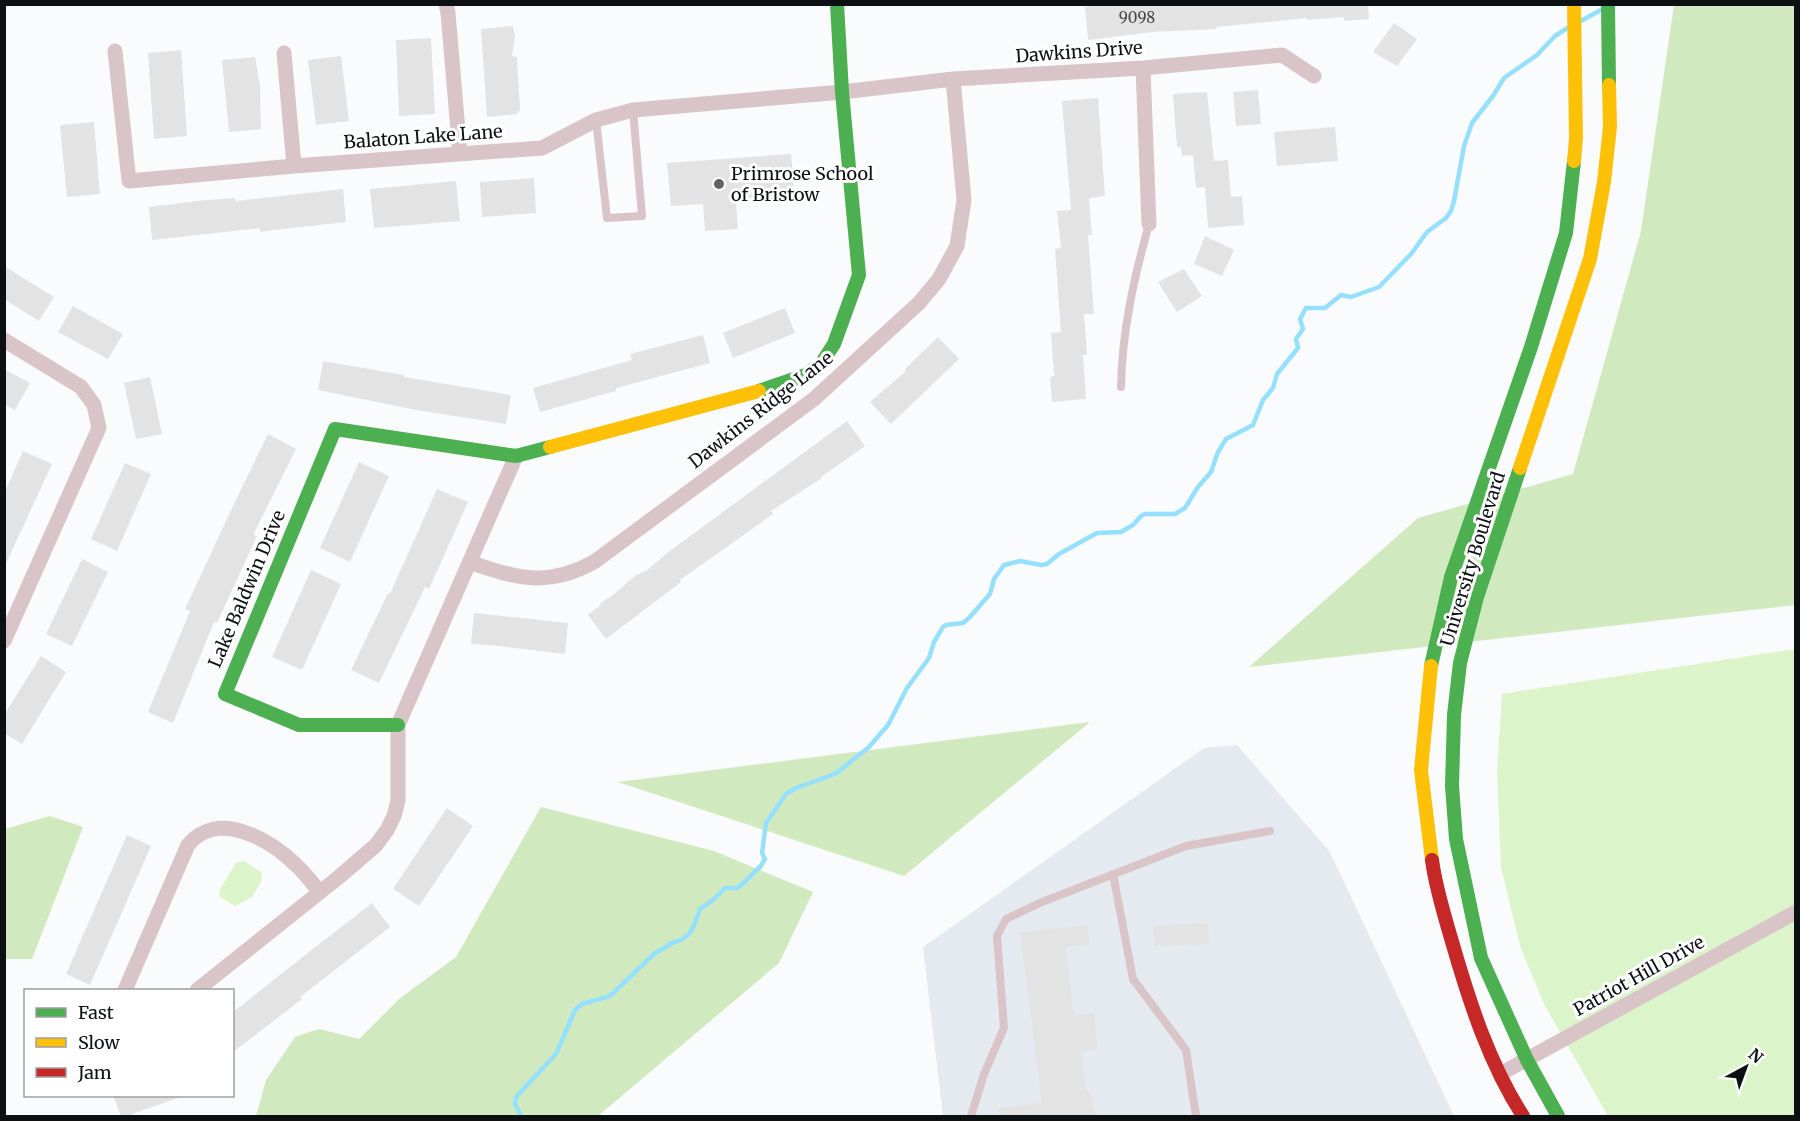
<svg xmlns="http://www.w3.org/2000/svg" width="1800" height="1121" viewBox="0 0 1800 1121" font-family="Merriweather,serif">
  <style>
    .built { fill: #e4eaef }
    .green { fill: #dcf4ca }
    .forest { fill: #d1e9be }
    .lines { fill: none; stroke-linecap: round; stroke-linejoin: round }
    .stream { stroke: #94e0fe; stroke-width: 4.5 }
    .building { fill: #e4e3e4 }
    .lane { stroke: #d9c5c8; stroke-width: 8 }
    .street { stroke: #d9c5c8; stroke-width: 15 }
    .fast { stroke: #4caf50; stroke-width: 14 }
    .slow { stroke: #ffc107; stroke-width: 14 }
    .jam { stroke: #c62828; stroke-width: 14 }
    .poi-dot { fill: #606264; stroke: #fff; stroke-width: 2 }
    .labels { text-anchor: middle; stroke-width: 6; stroke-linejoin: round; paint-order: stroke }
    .number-label { font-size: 15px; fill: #444648 }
    .street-label { font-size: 18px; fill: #0d1012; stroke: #fff }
    .poi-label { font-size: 18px; fill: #0d1012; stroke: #fff; text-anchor: start }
  </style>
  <rect width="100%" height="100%" fill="#f9fbfd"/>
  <path class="built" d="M1237 745 1330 852 1454 1116H943L923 947 1204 748Z"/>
  <path class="green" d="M1795 649V1116H1608L1544 1004 1520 946 1501 867 1497 773 1502 694Z
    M244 861 261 872 262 880 252 897 235 906 220 897 219 891 236 863Z"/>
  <path class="forest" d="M1674 5H1795V605L1249 667 1418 518 1573 474 1641 231Z
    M1090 722 904 876 618 782Z
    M541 807 714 851 813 892 779 963 598 1116H256L266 1080 295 1037 319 1029 359 1039 399 999 456 957Z
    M50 816 83 827 32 959H6L5 964V829Z"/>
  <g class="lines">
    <path class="stream" d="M1579 22 1601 10
      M521 1116 515 1104 516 1097 556 1054 575 1010 582 1004 610 996 654 954 672 943 681 940 689 934 694 925 700 909 713 900 725 888H737L740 886 760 867 765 859 762 853 766 823 786 794 796 788 835 774 869 747 888 725 907 688 929 658 934 642 943 627 946 625 963 623 969 618 990 594 994 579 1004 565 1020 561 1041 565 1047 564 1059 554 1097 533 1121 532 1133 525 1141 516 1145 514H1175L1185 508 1198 487 1211 472 1218 452 1226 439 1253 425 1263 400 1273 388 1277 374 1298 348 1296 339 1303 329 1300 319 1306 308H1325L1341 295 1351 297 1379 287 1411 254 1427 232 1446 218 1451 211 1454 201 1464 146 1472 123 1493 96 1504 78 1537 55 1555 36 1569 27"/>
  </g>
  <path class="building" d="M1109 4H1368L1369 19 1344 21V17L1307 20V18L1216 27 1217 29 1153 32 1088 40 1085 7Z
    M1394 23 1417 39 1397 66 1373 52Z
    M513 26 515 36 512 56 517 57 520 111 517 112 518 114 487 117 481 29Z
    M431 38 435 114 399 116 396 40Z
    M181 50 187 136 154 139 148 53Z
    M341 56 349 121 316 125 308 60Z
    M255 57 260 86 261 129 229 132 222 60Z
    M1258 90 1261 124 1236 126 1233 92Z
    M1207 92 1214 161 1228 160 1231 197 1242 196 1244 225 1208 228 1205 187 1196 188 1193 155 1182 156 1181 147H1177L1173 94Z
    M1098 98 1105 196 1089 198 1092 235H1088L1094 314H1084L1087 355H1083L1086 399 1052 402 1050 377 1054 376 1051 333 1061 332 1055 249 1061 248 1057 211 1071 210 1062 101Z
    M94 122 100 194 67 197 60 127 61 125Z
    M1335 127 1338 161 1277 166 1274 132Z
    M791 154 795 199 736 203 738 229 705 231 703 204 671 206 667 163Z
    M534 178 536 213 482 217 480 182Z
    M456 181 460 221 374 228 370 189Z
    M343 189 346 222 274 230 260 232V228L152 240 149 207 206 200 235 198 236 201Z
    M1205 236 1234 250 1222 276 1194 264Z
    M4 266 54 297 39 321 4 299Z
    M1184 269 1202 296 1177 312 1158 282Z
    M73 306 123 334 108 359 58 332Z
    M785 308 795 333 733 358 723 333Z
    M703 335 710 363 616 388V391L540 412 533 388 632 360 630 354Z
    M938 337 959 359 891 424 870 402 906 371 905 369Z
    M323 361 404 375V377L511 395 506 424 416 410 318 390Z
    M4 369 30 383 15 410 4 404Z
    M150 377 162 434 136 439 124 383Z
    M847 421 865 446 821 477 822 478 771 511 773 514 680 580 681 582 606 639 588 615 601 605 600 603 613 595 636 575 646 571 667 553Z
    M268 434 296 449 253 535 257 536 217 623 214 622 173 723 148 712 190 611 185 609 232 508Z
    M23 451 52 464 4 568V494Z
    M359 462 389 476 350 562 320 548Z
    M125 463 151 474 117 551 91 539Z
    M437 489 468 502 429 589 425 587 379 683 351 670 388 593 390 594Z
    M82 559 108 572 72 646 46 634Z
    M311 570 341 584 302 670 272 657Z
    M474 613 568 623 565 654 489 645 471 644Z
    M41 656 66 672 22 744 4 733V715Z
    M447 808 473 826 419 906 393 889Z
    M127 835 151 846 90 985 66 974Z
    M372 903 390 927 300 997 302 999 232 1053V1013L295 963Z
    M1208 923 1209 944 1154 946 1153 926Z
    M1088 925 1090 945 1066 947 1074 1015 1094 1013 1098 1049 1081 1051 1085 1089 1091 1094 1096 1116H999L998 1108 1042 1103 1020 932Z
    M113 1095H180V1097L127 1116H121Z"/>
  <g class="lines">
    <path class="lane" d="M596 120 607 218 642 216 633 110
      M1121 387C1122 331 1134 278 1149 224
      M1113 874 1133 979 1186 1050 1196 1116
      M971 1116 984 1074 1004 1028 997 936 1006 919 1042 902 1186 846 1270 831"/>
    <path class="street" d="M446 4 448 13 460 154
      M115 51 129 181 294 166 542 148 596 120 633 110 842 92 953 79 1143 68 1282 55 1314 76
      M284 53 294 166
      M1143 68 1149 224
      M4 340 81 387 94 405 99 428 4 641
      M470 562C515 579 549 587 594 562L814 399 919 303 939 279 957 246 964 200 953 79
      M125 990 188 845C217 809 269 839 295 864 304 872 312 883 320 892
      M197 990 339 877 376 845 387 830 394 816 398 801V725L516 456
      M1500 1074 1796 912"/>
    <path class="fast" d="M1608 4 1609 85
      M759 391 806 375 821 364 834 344 859 275 842 92 837 4
      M1520 468 1477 597 1460 663 1454 715 1452 786 1456 839 1481 958 1527 1060 1558 1116
      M1431 666 1451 577 1531 347 1566 233 1574 161
      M398 725H299L225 694 335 429 516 456 550 447"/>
    <path class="slow" d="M1574 161 1576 138 1574 4
      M550 447 759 391
      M1520 468 1590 259 1604 182 1610 127 1609 85
      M1431 666 1421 770 1432 860"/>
    <path class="jam" d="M1432 860C1436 890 1445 917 1453 945 1470 1004 1490 1065 1523 1116"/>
  </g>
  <circle class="poi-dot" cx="719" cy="184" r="6"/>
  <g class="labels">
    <g class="number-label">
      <text x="1137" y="23">9098</text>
    </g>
    <g class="street-label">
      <text transform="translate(1079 52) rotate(-4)" y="6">Dawkins Drive</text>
      <text transform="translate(423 137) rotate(-4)" y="6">Balaton Lake Lane</text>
      <text transform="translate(761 410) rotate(-38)" y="6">Dawkins Ridge Lane</text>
      <text transform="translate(1473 559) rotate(-73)" y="6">University Boulevard</text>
      <text transform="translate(247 589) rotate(-67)" y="6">Lake Baldwin Drive</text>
      <text transform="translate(1639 976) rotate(-29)" y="6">Patriot Hill Drive</text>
    </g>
    <g class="poi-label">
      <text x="731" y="180">Primrose School<tspan x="731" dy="21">of Bristow</tspan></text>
    </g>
  </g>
  <rect width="1800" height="1121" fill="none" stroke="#0d1012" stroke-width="12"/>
  <rect x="24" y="989" width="210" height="108" fill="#ffffff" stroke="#9e9fa0" stroke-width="1.5"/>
  <rect x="36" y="1008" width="30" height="9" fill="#4caf50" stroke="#9e9fa0" stroke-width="1.5"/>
  <text x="78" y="1019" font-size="18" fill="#0d1012">Fast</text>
  <rect x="36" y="1038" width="30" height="9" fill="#ffc107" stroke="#9e9fa0" stroke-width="1.5"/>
  <text x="78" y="1049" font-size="18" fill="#0d1012">Slow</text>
  <rect x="36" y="1068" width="30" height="9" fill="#c62828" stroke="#9e9fa0" stroke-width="1.5"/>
  <text x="78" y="1079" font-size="18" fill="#0d1012">Jam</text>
  <g transform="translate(1746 1067) rotate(41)" stroke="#ffffff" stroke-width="4.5" paint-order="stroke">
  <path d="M0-4.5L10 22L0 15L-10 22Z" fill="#0d1012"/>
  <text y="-9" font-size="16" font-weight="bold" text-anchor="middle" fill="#0d1012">N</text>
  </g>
</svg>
